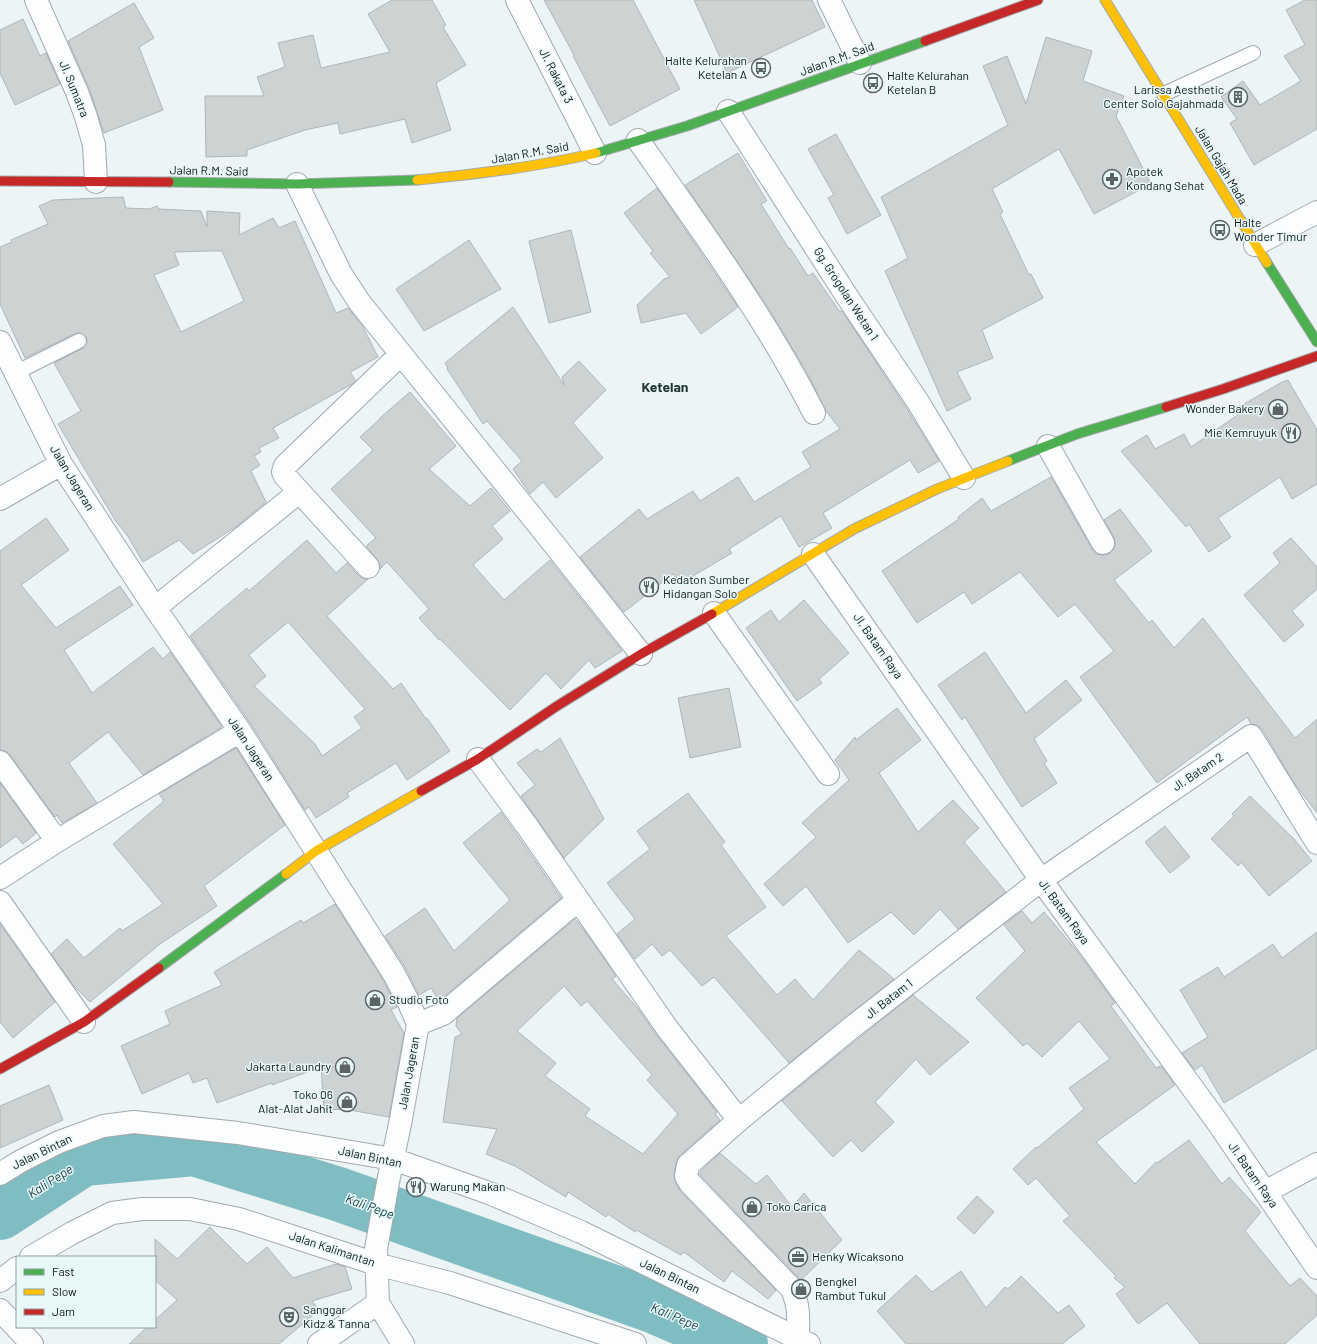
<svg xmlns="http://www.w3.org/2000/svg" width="1317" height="1344" viewBox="0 0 1317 1344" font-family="Barlow,sans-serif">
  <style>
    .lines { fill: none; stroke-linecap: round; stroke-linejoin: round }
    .river { stroke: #80bdc2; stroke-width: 54 }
    .building { fill: #cdd3d3; stroke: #afb6b6; fill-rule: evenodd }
    .lane-casing { stroke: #a3a9aa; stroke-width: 16 }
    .street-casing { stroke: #a3a9aa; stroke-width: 24 }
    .fast-casing { stroke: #a3a9aa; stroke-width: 11 }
    .slow-casing { stroke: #a3a9aa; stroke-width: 11 }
    .jam-casing { stroke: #a3a9aa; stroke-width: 11 }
    .path { stroke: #d2d4d4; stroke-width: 2.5; stroke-dasharray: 2 2; stroke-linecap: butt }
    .lane { stroke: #fcfdfe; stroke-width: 14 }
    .street { stroke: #fcfdfe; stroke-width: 22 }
    .fast { stroke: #4caf50; stroke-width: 9 }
    .slow { stroke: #ffc107; stroke-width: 9 }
    .jam { stroke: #c62828; stroke-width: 9 }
    .labels { text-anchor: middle; stroke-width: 3; stroke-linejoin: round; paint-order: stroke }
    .street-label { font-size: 12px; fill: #0f1516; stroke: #e8f8f9 }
    .poi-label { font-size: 12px; fill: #0f1516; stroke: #e8f8f9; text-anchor: start }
    .water-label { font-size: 13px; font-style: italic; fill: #1a4245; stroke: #e8f8f9 }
    .quarter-label { font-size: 14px; font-weight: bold; fill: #263434; stroke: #e8f8f9 }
  </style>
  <rect width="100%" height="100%" fill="#ecf4f5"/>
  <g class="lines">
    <path class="river" d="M0 1213 83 1159 194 1149 338 1194 653 1306 741 1344"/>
  </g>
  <path class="building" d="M392 0H432L446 25 443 27 466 65 436 83 451 130 412 143 405 119 340 134 338 123 305 130 247 150V156L206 157 205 96H264L257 77 285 67 278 43 313 35 321 68 390 52 368 14Z
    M544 0H633L680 89 610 126 573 56 574 55Z
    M694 0H812L825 27 727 73Z
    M1305 0H1317V129L1254 165 1230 123 1237 119 1221 97 1243 81 1260 105 1301 81 1284 56 1305 45 1286 10Z
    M134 3 154 38 139 47 163 110 104 133 89 88 68 41Z
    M23 19 40 56 46 53 60 84 15 105 0 73V30Z
    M1046 37 1092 51 1083 81 1124 96 1116 116 1151 184 1094 214 1059 149 992 189 1003 212 1000 214 1029 275 1031 274 1043 298 982 330 993 358 957 372 971 399 947 411 885 271 908 258 881 197 1008 125 983 66 1007 56 1026 104Z
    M836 134 881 215 847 234 828 198 834 195 808 149Z
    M738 153 767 201 761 204 789 249 790 248 808 276 813 273 840 312 842 311 907 409 939 461 918 473 910 460 823 513 832 528 799 547 781 516 729 549 732 553 681 583 673 574 624 612 580 557 639 509 647 519 693 491 700 501 738 477 754 502 811 467 802 452 840 429 826 411 806 371 764 301 685 185Z
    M657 188 738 307 701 334 686 313 641 323 637 305 664 279 670 277 650 253 653 251 624 213Z
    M123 197 126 208 149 209 157 206 159 209 201 211 207 227V211L240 213 239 235 273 218 279 228 295 221 336 313 348 308 363 327 378 357 350 372 356 381 352 384 273 428 279 438 259 448 261 452 254 456 260 465 251 471 266 502 237 526 193 554 179 540 143 562 127 535 115 520 58 424 81 411 54 363 83 348 87 342 86 337 80 333H76L25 358 0 304V247L12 242 11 240 48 224 39 206 53 200ZM207 251H222L244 301 181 332 154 275 179 265 174 252Z
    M571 230 591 312 549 323 529 241Z
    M469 240 501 289 424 331 396 289Z
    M513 307 564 385 562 377 579 361 606 390 573 423 603 458 556 498 543 482 530 494 513 469 522 461 487 421 483 424 447 369 448 368 445 363Z
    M1288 380 1317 430V484L1292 499 1280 477 1218 518 1231 537 1209 552 1189 524 1186 527 1121 451 1147 435 1155 449 1184 434 1191 447 1242 412 1239 407 1282 382Z
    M410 392 456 446 429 469 470 506 491 488 510 511 492 526 503 539 473 565 504 600 550 560 622 651 595 668 589 660 561 689 546 673 510 710 440 639 439 640 419 618 429 609 387 562 380 569V564L377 559 366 546 376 538 331 489 373 450 360 437 380 419V418Z
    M1051 477 1092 549 1096 554 1103 555 1109 554 1114 549 1115 543 1114 537 1104 520 1120 509 1152 551 1114 580 1149 623 1152 620 1174 648 1203 618 1295 738 1317 719V813L1294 783 1262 729 1257 725 1251 724 1247 717 1157 783 1080 677 1114 651 1075 604 1058 617 1020 572 972 604 964 592 917 623 882 571 959 519 958 517 982 498 991 511Z
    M46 518 69 550 21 585 56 628 120 586 133 605 64 650 92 693 153 647 163 659 170 652 222 727 143 775 108 732 69 763 97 803 62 823 57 815 55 817 10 755 5 751 0 750V551Z
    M1291 538 1317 567V589L1292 611 1304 625 1284 642 1244 595 1280 563 1273 553Z
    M307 540 336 573 347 563 359 576 364 579H368L327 616 393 689 401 683 426 719 427 718 450 751 407 780 396 763 347 793 349 797 316 818 309 807 305 810 251 724 190 636 247 588 249 591ZM288 622 365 709 354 717 362 728 322 756 315 744 254 686 266 676 249 655Z
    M804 600 849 653 819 679 822 683 797 701 746 628 771 610 779 622Z
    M985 652 1026 713 1066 680 1082 700 1034 739 1047 761 1044 763 1057 783 1022 807 1005 781 965 717 962 720 938 685Z
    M729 688 741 747 690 758 678 698Z
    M897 708 921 740 879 773 918 832 953 800 979 828 964 842 1006 892 958 929 940 909 914 935 891 912 848 943 806 886 783 906 764 884 816 837 802 823 849 780 835 760 855 737 856 740Z
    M560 738 604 819 564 858 521 796 535 785 517 763 537 749 541 752Z
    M236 748 285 825 204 886 217 906 160 944 90 1002 74 986 51 954 67 939 84 958 120 928 122 931 163 904 113 844 164 801 159 794Z
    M0 783 36 833 23 844 16 836 0 848Z
    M688 793 725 842 721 845 766 907 726 936 777 995 795 979 813 1000 859 950 894 979 789 1063 714 977 702 986 670 950 662 956 652 944 635 959 617 934 635 919 607 883 650 849 637 831Z
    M1250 796 1294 839 1312 861 1269 896 1241 862 1238 866 1211 839 1234 816 1232 814Z
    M501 812 561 898 439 1001 431 988 419 995 405 967 385 936 425 908 454 951 510 900 463 843Z
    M1165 826 1190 857 1170 873 1145 842Z
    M335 904 383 980 397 1007 391 1010 404 1033 389 1117 344 1109 324 1110 321 1067 272 1085V1083L217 1103 207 1078 193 1083 189 1073 142 1094 121 1046 170 1024 165 1011 222 985 214 972 301 920 303 923Z
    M1022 911 1032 923 1044 912 1076 950 1115 1003 1111 1006 1156 1068 1161 1066 1175 1085 1096 1142 1135 1184 1156 1162 1157 1163 1189 1140 1222 1184 1229 1177 1261 1212 1245 1231 1290 1286 1300 1278 1317 1296V1315L1285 1344H1200L1167 1303 1138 1324 1116 1294 1125 1287 1114 1278 1116 1276 1063 1221 1070 1216 1036 1178 1028 1185 1013 1169 1036 1147 1037 1148 1084 1109 1069 1088 1110 1059 1079 1021 1042 1057 1027 1043 1023 1046 976 998 1025 951 1004 925Z
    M575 919 584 930 616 976 612 979 639 1010 657 1036 717 1112 715 1114 720 1120 679 1156 676 1163 674 1174 675 1182 681 1192 776 1290 768 1299 732 1271 724 1282 684 1252 681 1255 636 1230 635 1232 608 1214 606 1217 568 1192 566 1197 515 1166 486 1154 497 1129 443 1122 455 1037 462 1034 456 1026 457 1018ZM564 986 581 1006 587 1001 652 1075 647 1080 678 1114 643 1154 585 1116 590 1109 545 1076 556 1063 517 1031Z
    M0 924 55 1002 13 1038 0 1022Z
    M1317 932V1048L1224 1103 1202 1065 1195 1070 1182 1053 1208 1037 1180 990 1218 967 1224 977 1273 944 1282 958Z
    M913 995 969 1042 930 1075 916 1059 875 1102 894 1122 862 1152 851 1140 833 1157 782 1101 859 1038Z
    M49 1085 63 1120 0 1148V1106Z
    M720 1153 756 1184 767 1175 792 1207 804 1193 842 1240 801 1280 700 1175V1172Z
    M977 1196 994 1212 974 1234 957 1218Z
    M210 1227 247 1264 267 1247 293 1278 336 1264 345 1267 352 1289 312 1301 319 1310 279 1344H129L147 1327H155V1320L177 1300 155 1280V1239L177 1259Z
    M961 1271 986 1308 1005 1287 1008 1289 1021 1276 1058 1313 1069 1305 1085 1326 1062 1344H906L877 1311 916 1275 932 1292Z"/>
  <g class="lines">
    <g class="lane-casing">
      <path id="lane" d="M1164 94 1253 53
        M15 373 79 341"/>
    </g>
    <g class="street-casing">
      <path id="street" d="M36 0 77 92 86 117 94 145 96 182
        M517 0 595 153
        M829 0 860 63
        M728 111 848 298 918 402 964 478
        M638 140C700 228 765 317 814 413
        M297 184 341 274 360 303 557 548 641 654
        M1255 245 1317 212
        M0 342 61 464 155 608 240 731 394 974 409 1003 418 1024 401 1119 389 1177 376 1249 378 1303 403 1344
        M1048 446 1103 543
        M0 499 61 464
        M813 554 1041 880 1218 1123 1317 1268
        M368 567 285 476 283 472 285 466 401 354
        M155 608 299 492
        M714 613 828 774
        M478 759 527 826 667 1028 739 1120
        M0 762 57 841
        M0 878 57 841 240 731
        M0 902 84 1022
        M418 1024 443 1014 578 900
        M0 1174 21 1161 59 1142 103 1126 134 1122 238 1133 393 1159 489 1193 581 1232 809 1344
        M1265 1192 1317 1164
        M31 1257 72 1233 112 1213 142 1209H190L239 1219 376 1264 450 1283 635 1344
        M0 1281 17 1268
        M0 1310 32 1344
        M798 1339C798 1318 800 1309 792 1289L690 1183 686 1176 688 1165 739 1120 851 1028 1041 880 1251 736 1317 843
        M319 1344 378 1303"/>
    </g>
    <g class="fast-casing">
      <path id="fast" d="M596 153 687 126 925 41
        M169 182 297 184 417 180
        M1267 263 1317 342
        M1008 461 1077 434 1166 407
        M159 968 286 874"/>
    </g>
    <g class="slow-casing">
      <path id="slow" d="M1105 0 1267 263
        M417 180C477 174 537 167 596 153
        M712 614 854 529 937 489 1008 461
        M286 874 316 851 421 791"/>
    </g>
    <g class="jam-casing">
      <path id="jam" d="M925 41 1038 0
        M0 181 169 182
        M1166 407 1223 389 1317 356
        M421 791 478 759 557 706 641 654 712 614
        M0 1069 84 1022 159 968"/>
    </g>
    <path class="path" d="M798 331 826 313"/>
    <use href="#lane" class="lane"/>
    <use href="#street" class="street"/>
    <use href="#fast" class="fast"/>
    <use href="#slow" class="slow"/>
    <use href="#jam" class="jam"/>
  </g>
  <defs>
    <g id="bus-ring" transform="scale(1)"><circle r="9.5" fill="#e8f8f9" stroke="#5c6364" stroke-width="1.5"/><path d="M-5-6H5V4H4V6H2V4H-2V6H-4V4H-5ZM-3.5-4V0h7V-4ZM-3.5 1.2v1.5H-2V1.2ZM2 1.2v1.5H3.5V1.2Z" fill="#5c6364"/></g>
    <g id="building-ring" transform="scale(1)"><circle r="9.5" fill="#e8f8f9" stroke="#5c6364" stroke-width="1.5"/><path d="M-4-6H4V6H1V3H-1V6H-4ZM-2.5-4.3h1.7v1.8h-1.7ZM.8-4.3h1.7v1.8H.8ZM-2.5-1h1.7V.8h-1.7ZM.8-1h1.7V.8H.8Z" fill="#5c6364"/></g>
    <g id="pharmacy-ring" transform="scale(1)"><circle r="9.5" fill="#e8f8f9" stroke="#5c6364" stroke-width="1.5"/><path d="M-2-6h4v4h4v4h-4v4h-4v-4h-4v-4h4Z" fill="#5c6364"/></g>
    <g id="shop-ring" transform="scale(1)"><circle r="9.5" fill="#e8f8f9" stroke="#5c6364" stroke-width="1.5"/><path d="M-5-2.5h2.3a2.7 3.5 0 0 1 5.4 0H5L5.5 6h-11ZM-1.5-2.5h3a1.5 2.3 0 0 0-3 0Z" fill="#5c6364"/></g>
    <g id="restaurant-ring" transform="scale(1)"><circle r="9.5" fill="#e8f8f9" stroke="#5c6364" stroke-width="1.5"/><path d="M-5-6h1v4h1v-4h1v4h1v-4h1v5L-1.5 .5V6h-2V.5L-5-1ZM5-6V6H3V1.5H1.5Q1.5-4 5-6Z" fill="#5c6364"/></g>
    <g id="office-ring" transform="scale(1)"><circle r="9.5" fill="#e8f8f9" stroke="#5c6364" stroke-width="1.5"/><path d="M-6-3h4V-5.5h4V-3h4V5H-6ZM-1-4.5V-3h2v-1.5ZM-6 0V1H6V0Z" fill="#5c6364"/></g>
    <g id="theatre-ring" transform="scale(1)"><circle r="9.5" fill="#e8f8f9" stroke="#5c6364" stroke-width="1.5"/><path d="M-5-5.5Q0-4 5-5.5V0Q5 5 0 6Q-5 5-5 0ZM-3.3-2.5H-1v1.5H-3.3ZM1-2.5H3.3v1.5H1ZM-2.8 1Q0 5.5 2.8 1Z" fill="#5c6364"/></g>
  </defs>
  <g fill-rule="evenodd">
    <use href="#bus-ring" x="761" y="68"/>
    <use href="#bus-ring" x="873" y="83"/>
    <use href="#building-ring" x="1238" y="97"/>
    <use href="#pharmacy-ring" x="1112" y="179"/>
    <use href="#bus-ring" x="1220" y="230"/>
    <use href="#shop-ring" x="1278" y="409"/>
    <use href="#restaurant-ring" x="1291" y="433"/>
    <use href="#restaurant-ring" x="649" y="587"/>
    <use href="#shop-ring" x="375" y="1000"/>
    <use href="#shop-ring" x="345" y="1067"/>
    <use href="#shop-ring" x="347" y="1102"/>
    <use href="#restaurant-ring" x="416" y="1187"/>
    <use href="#shop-ring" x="752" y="1207"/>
    <use href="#office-ring" x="798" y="1257"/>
    <use href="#shop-ring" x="801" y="1289"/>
    <use href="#theatre-ring" x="289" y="1317"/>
  </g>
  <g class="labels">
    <g class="street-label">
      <text transform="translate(837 59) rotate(-20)" y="4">Jalan R.M. Said</text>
      <text transform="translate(556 76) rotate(63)" y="4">Jl. Rakata 3</text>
      <text transform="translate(74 89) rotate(68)" y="4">Jl. Sumatra</text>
      <text transform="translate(530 153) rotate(-10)" y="4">Jalan R.M. Said</text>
      <text transform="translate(1221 165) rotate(59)" y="4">Jalan Gajah Mada</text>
      <text transform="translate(209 171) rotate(1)" y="4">Jalan R.M. Said</text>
      <text transform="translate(846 294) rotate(57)" y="4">Gg. Grogolan Wetan 1</text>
      <text transform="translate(72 478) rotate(59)" y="4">Jalan Jageran</text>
      <text transform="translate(878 646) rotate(55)" y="4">Jl. Batam Raya</text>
      <text transform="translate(251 749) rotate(57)" y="4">Jalan Jageran</text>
      <text transform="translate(1198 772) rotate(-34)" y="4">Jl. Batam 2</text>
      <text transform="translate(1064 912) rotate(54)" y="4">Jl. Batam Raya</text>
      <text transform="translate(889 999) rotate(-38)" y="4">Jl. Batam 1</text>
      <text transform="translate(409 1073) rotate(-80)" y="4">Jalan Jageran</text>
      <text transform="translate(42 1152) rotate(-26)" y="4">Jalan Bintan</text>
      <text transform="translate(370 1157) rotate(12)" y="4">Jalan Bintan</text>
      <text transform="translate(1253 1175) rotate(55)" y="4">Jl. Batam Raya</text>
      <text transform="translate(332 1249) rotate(18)" y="4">Jalan Kalimantan</text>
      <text transform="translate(670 1276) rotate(26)" y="4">Jalan Bintan</text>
    </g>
    <g class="poi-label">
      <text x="747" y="65" text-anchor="end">Halte Kelurahan<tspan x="747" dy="14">Ketelan A</tspan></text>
      <text x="887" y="80">Halte Kelurahan<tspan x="887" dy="14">Ketelan B</tspan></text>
      <text x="1224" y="94" text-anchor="end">Larissa Aesthetic<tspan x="1224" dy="14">Center Solo Gajahmada</tspan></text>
      <text x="1126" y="176">Apotek<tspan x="1126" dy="14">Kondang Sehat</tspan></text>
      <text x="1234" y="227">Halte<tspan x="1234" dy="14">Wonder Timur</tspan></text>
      <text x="1264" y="413" text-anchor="end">Wonder Bakery</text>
      <text x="1277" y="437" text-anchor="end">Mie Kemruyuk</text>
      <text x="663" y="584">Kedaton Sumber<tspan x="663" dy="14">Hidangan Solo</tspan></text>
      <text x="389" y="1004">Studio Foto</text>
      <text x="331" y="1071" text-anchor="end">Jakarta Laundry</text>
      <text x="333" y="1099" text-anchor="end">Toko 06<tspan x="333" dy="14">Alat-Alat Jahit</tspan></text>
      <text x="430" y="1191">Warung Makan</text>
      <text x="766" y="1211">Toko Carica</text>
      <text x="812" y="1261">Henky Wicaksono</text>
      <text x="815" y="1286">Bengkel<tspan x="815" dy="14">Rambut Tukul</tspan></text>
      <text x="303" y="1314">Sanggar<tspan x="303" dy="14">Kidz &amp; Tanna</tspan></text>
    </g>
    <g class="water-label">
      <text transform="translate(50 1181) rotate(-33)" y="5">Kali Pepe</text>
      <text transform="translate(370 1206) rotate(20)" y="5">Kali Pepe</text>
      <text transform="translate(675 1316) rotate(23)" y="5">Kali Pepe</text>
    </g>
    <g class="quarter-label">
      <text x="665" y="392">Ketelan</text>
    </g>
  </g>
  <rect x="16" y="1256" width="140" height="72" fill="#e8f8f9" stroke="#919d9e"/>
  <rect x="24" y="1269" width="20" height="6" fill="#4caf50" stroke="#919d9e"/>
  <text x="52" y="1276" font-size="12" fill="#0f1516">Fast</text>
  <rect x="24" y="1289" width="20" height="6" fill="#ffc107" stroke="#919d9e"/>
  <text x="52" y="1296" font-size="12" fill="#0f1516">Slow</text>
  <rect x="24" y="1309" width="20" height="6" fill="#c62828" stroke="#919d9e"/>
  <text x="52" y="1316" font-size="12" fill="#0f1516">Jam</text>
</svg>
